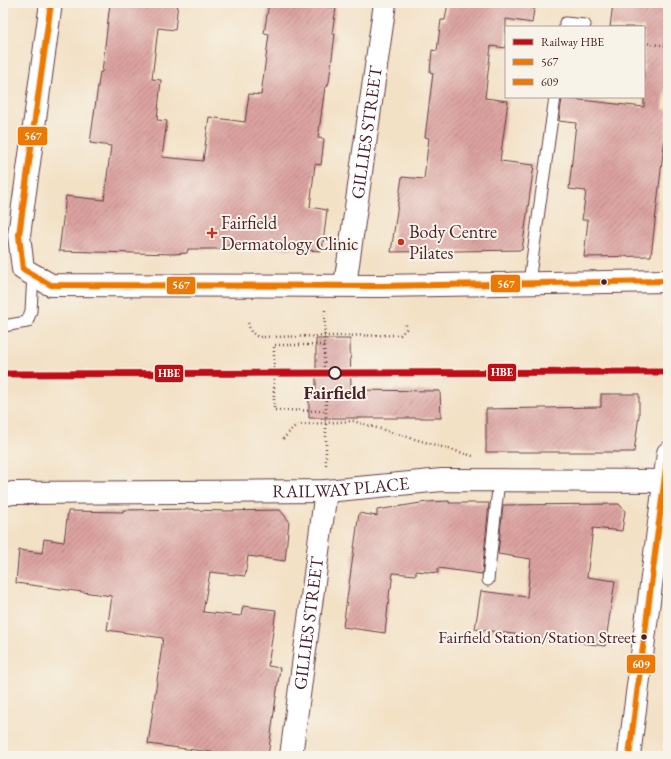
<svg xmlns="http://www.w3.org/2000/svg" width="671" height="759" viewBox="0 0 671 759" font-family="'EB Garamond',serif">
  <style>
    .building { fill: url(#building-hatch) }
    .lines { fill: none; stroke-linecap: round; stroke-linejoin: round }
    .lane-casing { stroke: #633c42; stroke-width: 13 }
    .street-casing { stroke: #633c42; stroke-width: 24 }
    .secondary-casing { stroke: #633c42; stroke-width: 24 }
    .path { stroke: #633c42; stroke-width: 2.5; stroke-dasharray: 1 3; stroke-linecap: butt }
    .lane { stroke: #fff; stroke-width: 11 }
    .street { stroke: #fff; stroke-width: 22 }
    .secondary { stroke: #fff; stroke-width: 22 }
    .bus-1-casing { stroke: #f7f3e8; stroke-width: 9 }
    .bus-2-casing { stroke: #f7f3e8; stroke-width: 9 }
    .bus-1 { stroke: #ed7804; stroke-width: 6 }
    .bus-2 { stroke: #ed7804; stroke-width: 6 }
    .rail-1-casing { stroke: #f7f3e8; stroke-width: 10 }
    .rail-1 { stroke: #be1014; stroke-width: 7 }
    .poi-dot { fill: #c8321e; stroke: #f7f3e8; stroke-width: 1.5 }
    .bus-dot { fill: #4a1f2b; stroke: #f7f3e8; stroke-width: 1.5 }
    .stop-dot { fill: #f7f3e8; stroke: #4a1f2b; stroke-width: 2 }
    .labels { text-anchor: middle; stroke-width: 4; stroke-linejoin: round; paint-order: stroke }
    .bus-label { font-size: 17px; fill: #4a1f2b; stroke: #f7f3e8; text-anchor: end }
    .street-label { font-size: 18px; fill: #4a1f2b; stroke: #f7f3e8 }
    .poi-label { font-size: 18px; fill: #4a1f2b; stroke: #f7f3e8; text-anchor: start }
    .stop-label { font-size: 18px; font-weight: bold; fill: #4a1f2b; stroke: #f7f3e8 }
    .line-badge { stroke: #f7f3e8; stroke-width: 1.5 }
    .badge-label { font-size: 11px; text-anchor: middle; font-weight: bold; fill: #fff }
  </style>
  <defs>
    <pattern id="building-hatch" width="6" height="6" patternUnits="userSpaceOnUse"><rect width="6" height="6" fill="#dba3a0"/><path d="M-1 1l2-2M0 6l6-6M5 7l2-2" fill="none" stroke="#b48483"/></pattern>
  </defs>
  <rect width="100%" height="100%" fill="#f7f3e8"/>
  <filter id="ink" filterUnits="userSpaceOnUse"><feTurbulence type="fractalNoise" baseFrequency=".025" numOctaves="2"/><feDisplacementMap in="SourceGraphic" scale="8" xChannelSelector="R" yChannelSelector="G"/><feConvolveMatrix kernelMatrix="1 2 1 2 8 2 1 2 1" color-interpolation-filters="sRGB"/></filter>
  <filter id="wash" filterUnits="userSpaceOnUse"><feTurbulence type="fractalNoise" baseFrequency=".012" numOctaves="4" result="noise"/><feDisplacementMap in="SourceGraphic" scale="16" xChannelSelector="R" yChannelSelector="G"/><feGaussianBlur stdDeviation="0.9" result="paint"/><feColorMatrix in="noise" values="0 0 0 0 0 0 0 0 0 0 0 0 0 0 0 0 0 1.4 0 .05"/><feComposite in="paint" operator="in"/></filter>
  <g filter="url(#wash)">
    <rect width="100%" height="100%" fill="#f3e1c6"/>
    <g id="blocks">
      <path class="building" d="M110 3H178L175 30 158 28 152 79 161 80 157 120 167 121 162 157 203 161 209 117 245 122 249 94 261 95 269 34 264 33 269 3H304L336 8 332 34H335L329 82 327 87H325L318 138 324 139 321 165 315 164 310 207 327 210 322 251 224 245 223 249H188L187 253 173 254 59 251 66 196 104 200 111 146 90 143 100 72H102Z
        M448 3H535L532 23 506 19V48L491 46 485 98 508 101 500 161 534 165 522 250 391 252 402 177 424 179 429 138 425 137 433 73 430 72 432 50 437 51 441 20H445Z
        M613 3H668V66L663 109 668 110 651 256 584 257 588 220H582L586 191 569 189 576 123 559 121 562 98 644 107V27H610Z
        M316 339H350L351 390 440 391 441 418H309V390H316Z
        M601 394H639V415L634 452H486V409L601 407Z
        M449 501V503H489L482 574 438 568V573L416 571V575L393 573 391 588H390L385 633 343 627 359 513 377 516V510L427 502Z
        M619 504 625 511 622 531 593 528 587 577 615 581 605 646 475 629 481 591 527 597 531 559 498 554 503 505Z
        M194 509V510L225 511 280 510 289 521 285 561 248 556 245 576 210 572 203 612 241 616 243 606 276 610 268 666 280 668 268 756H242L148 744 163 638 107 630 112 596 16 583 19 550 42 553 44 539 64 542 68 511 123 512V510Z"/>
    </g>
  </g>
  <g filter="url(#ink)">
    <use href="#blocks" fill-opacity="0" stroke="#633c42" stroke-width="1"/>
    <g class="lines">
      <g class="lane-casing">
        <path id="lane" d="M565 27V23L585 25
          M529 282 555 97
          M3 326 27 322 31 311 33 275
          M488 580 499 480"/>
      </g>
      <g class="street-casing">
        <g id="street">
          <path d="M51 3 19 235 23 269 51 285 380 286 668 281"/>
          <path id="s1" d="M345 285 385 3"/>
          <path id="s2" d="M3 495 13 493 326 491 442 480 668 481"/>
          <path id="s3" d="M291 756 326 491"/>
        </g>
      </g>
      <g class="secondary-casing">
        <path id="secondary" d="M629 756 668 453"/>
      </g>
      <path class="path" d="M644 43 668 46
        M665 85H668
        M248 323 251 332 258 337 400 335 406 329V322
        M324 345H274V410L326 411
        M324 367 325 308
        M326 392V468
        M283 439 296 425 353 421 473 456"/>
      <use href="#lane" class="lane"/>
      <use href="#street" class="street"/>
      <use href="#secondary" class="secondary"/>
      <g class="bus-1-casing">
        <path id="bus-1" d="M23 269 51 285 380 286 668 281
          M23 269 19 235 51 3"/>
      </g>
      <g class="bus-2-casing">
        <path id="bus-2" d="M629 756 668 453"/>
      </g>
      <use href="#bus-1" class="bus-1"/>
      <use href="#bus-2" class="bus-2"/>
      <g class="rail-1-casing">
        <path id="rail-1" d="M3 374 668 372"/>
      </g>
      <use href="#rail-1" class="rail-1"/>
    </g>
  </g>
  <g class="poi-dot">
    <path d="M210 227h4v4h4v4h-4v4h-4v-4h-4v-4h4z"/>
    <circle cx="401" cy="242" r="4"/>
  </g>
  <g class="bus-dot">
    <circle cx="604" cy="282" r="3.5"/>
    <circle cx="644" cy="637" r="3.5"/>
  </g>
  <circle class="stop-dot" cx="335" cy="373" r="6"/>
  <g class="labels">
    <g class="bus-label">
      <text x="636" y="643">Fairfield Station/Station Street</text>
    </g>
    <g class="street-label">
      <text dy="6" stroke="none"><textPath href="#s1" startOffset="154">GILLIES STREET</textPath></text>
      <text dy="6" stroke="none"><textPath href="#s2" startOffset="338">RAILWAY PLACE</textPath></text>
      <text dy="6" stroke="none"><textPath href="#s3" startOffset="134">GILLIES STREET</textPath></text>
    </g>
    <g class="poi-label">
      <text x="221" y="229">Fairfield<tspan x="221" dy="21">Dermatology Clinic</tspan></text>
      <text x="409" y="238">Body Centre<tspan x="409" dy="21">Pilates</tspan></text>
    </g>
    <g class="stop-label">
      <text x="335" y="399">Fairfield</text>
    </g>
  </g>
  <g class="line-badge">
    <rect x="17" y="126" width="31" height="20" rx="4" fill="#ed7804"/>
    <rect x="490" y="274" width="31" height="19" rx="4" fill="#ed7804"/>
    <rect x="166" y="276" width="30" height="19" rx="4" fill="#ed7804"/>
    <rect x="487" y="363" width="30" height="19" rx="4" fill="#be1014"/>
    <rect x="154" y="364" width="30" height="19" rx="4" fill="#be1014"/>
    <rect x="626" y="654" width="30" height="20" rx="4" fill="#ed7804"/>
  </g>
  <g class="badge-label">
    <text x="33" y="140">567</text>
    <text x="506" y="288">567</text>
    <text x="181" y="289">567</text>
    <text x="502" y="376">HBE</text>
    <text x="169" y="377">HBE</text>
    <text x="641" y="668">609</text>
  </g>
  <rect width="671" height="759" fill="none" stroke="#f7f3e8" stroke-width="16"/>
  <rect x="505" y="26" width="140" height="72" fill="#f7f3e8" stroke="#b29e9c"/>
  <rect x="513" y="39" width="20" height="6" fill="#be1014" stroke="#b29e9c"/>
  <text x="541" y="46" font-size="12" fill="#4a1f2b">Railway HBE</text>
  <rect x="513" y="59" width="20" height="6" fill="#ed7804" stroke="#b29e9c"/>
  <text x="541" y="66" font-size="12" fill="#4a1f2b">567</text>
  <rect x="513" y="79" width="20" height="6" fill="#ed7804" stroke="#b29e9c"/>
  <text x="541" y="86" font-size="12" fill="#4a1f2b">609</text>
</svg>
